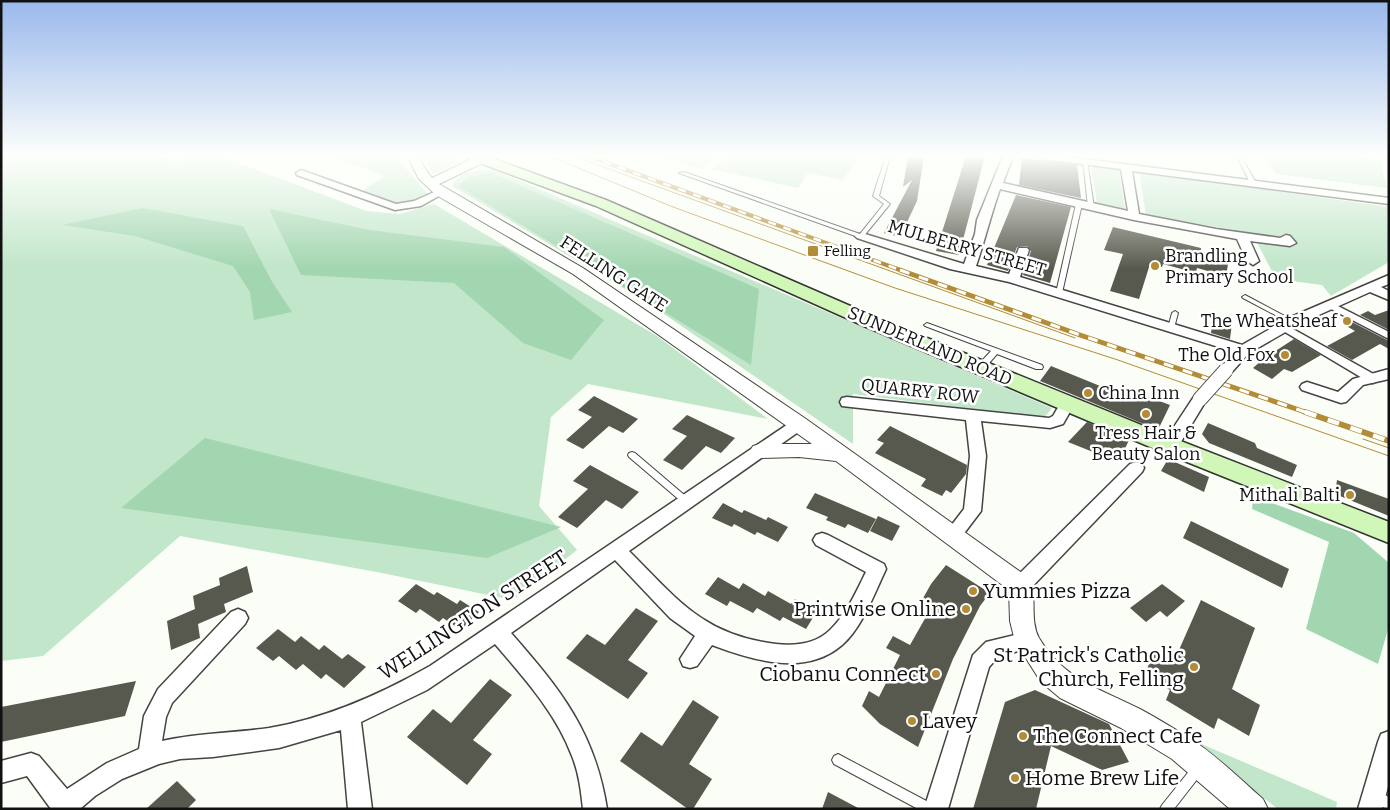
<svg xmlns="http://www.w3.org/2000/svg" width="1390" height="810" viewBox="0 0 1390 810" font-family="Bitter,serif">
  <style>
    .green { fill: #c1e6c9 }
    .forest { fill: #a2d6b0 }
    .building { fill: #57594e }
    .lines { fill: none; stroke-linecap: round; stroke-linejoin: round }
    .service-casing { stroke: #444; stroke-width: 2 }
    .pedestrian-casing { stroke: #444; stroke-width: 3 }
    .minor-casing { stroke: #444; stroke-width: 3 }
    .tertiary-casing { stroke: #444; stroke-width: 2 }
    .secondary-casing { stroke: #333; stroke-width: 3 }
    .service { fill: #fff; fill-rule: evenodd }
    .pedestrian { fill: #fff; fill-rule: evenodd }
    .minor { fill: #fff; fill-rule: evenodd }
    .tertiary { fill: #fff; fill-rule: evenodd }
    .secondary { fill: #d0f7b8; fill-rule: evenodd }
    .tram { stroke: #b48b36; stroke-width: 1 }
    .rail-far2-casing { stroke: #b48b36; stroke-width: 4 }
    .rail-far1-casing { stroke: #b48b36; stroke-width: 5 }
    .rail-casing { stroke: #b48b36; stroke-width: 6 }
    .rail-far2 { stroke: #fff; stroke-width: 2.5; stroke-dasharray: 8; stroke-linecap: butt }
    .rail-far1 { stroke: #fff; stroke-width: 3; stroke-dasharray: 10; stroke-linecap: butt }
    .rail { stroke: #fff; stroke-width: 4.5; stroke-dasharray: 12; stroke-linecap: butt }
    .minor-bridge-casing { stroke: #444; stroke-width: 16; stroke-linecap: butt }
    .minor-bridge { stroke: #fff; stroke-width: 14 }
    .poi-dot { fill: #b48b36; stroke: #fff; stroke-width: 2 }
    .labels { text-anchor: middle; stroke-width: 5; stroke-linejoin: round; paint-order: stroke }
    .far-poi-label { font-size: 15px; fill: #111; stroke: #fff; text-anchor: start }
    .street-label { font-size: 18px; fill: #111; stroke: #fff }
    .poi-label { font-size: 18px; fill: #111; stroke: #fff; text-anchor: end }
    .near-poi-label { font-size: 21px; fill: #111; stroke: #fff; text-anchor: start }
    .near-street-label { font-size: 21px; fill: #111; stroke: #fff }
  </style>
  <rect width="100%" height="100%" fill="#fafef6"/>
  <path class="green" d="M1 156H156L177 161 188 156H220L366 211 400 214 434 204 657 336 768 419 588 384 551 417 539 506 577 550 513 600 382 573 180 536 43 656 1 661Z
    M330 156H399L403 165 427 193C412 215 381 197 362 191L385 176Z
    M424 156H445L462 161 433 174Z
    M655 156H720L702 169Z
    M729 156H855L856 160 843 180 808 173 798 188 711 169Z
    M1254 156H1349L1380 160 1387 188 1276 174 1265 158Z
    M1091 165 1119 169 1125 210 1097 204Z
    M480 170H494L1052 408 1044 418 853 394V444L648 303 452 186C458 174 468 172 480 170Z
    M1139 172 1389 207V262L1331 296 1322 285 1276 279 1252 233 1146 215Z
    M1185 737 1337 802 1336 809H1278Z"/>
  <path class="forest" d="M489 172 759 289 751 365 458 186 470 177Z
    M142 208 243 226 271 280 292 312 254 320 250 292 233 266 135 236 62 225Z
    M269 209 370 230 504 247 604 320 571 360 523 343 454 283 301 275Z
    M205 438 561 527 487 558 121 508Z
    M1253 496 1354 533 1389 563V626L1378 664 1306 629 1329 542 1252 509Z"/>
  <path class="building" d="M908 156H924L917 201 900 237 884 233 912 180 903 187Z
    M966 156H985L959 255 936 251Z
    M1022 158 1077 165 1081 198 1019 185Z
    M1016 195 1071 207 1050 283 1023 275 1031 251 1027 246 1017 247 1008 271 987 265Z
    M1113 227 1201 248V251L1229 258 1226 276 1197 268 1196 273 1163 264 1162 267 1150 264 1139 299 1110 291 1123 254 1104 250Z
    M1389 310V330L1360 315 1368 311 1375 315Z
    M1213 318 1232 323 1230 339 1211 333Z
    M1350 321 1389 341V349L1380 344 1352 360 1327 346 1355 331 1343 324Z
    M1294 339 1321 355 1292 372 1284 369 1272 379 1253 368 1263 359Z
    M1051 366 1132 399 1136 392 1170 405 1158 430 1040 381Z
    M594 396 638 419 623 433 609 426 583 449 566 440 592 417 578 410Z
    M687 415 735 438 721 453 706 446 682 470 663 460 687 436 672 429Z
    M1087 422 1129 440 1122 455 1105 447 1098 454 1068 442Z
    M1208 423 1255 443 1257 448 1297 465 1292 477 1209 443 1202 434Z
    M890 426 967 465 966 474 951 493 946 490 942 496 921 486 926 479 875 453 884 443 877 440Z
    M1168 459 1209 477 1204 492 1161 471Z
    M590 465 639 492 622 509 606 500 577 528 558 517 588 489 573 481Z
    M1337 480 1389 499V516L1335 494Z
    M815 493 876 519 868 533 848 524 845 528 826 520 828 517 806 508Z
    M723 503 742 513 744 510 766 520 768 517 788 527 778 542 757 532 755 535 734 524 732 527 712 518Z
    M878 516 900 526 892 541 870 531Z
    M1191 521 1289 569 1282 588 1183 538Z
    M946 565 990 593 980 606 953 659 918 747 880 724 862 706 869 691 879 697 900 655 886 648 893 636 910 645 927 615 917 609 931 584Z
    M247 566 253 592 224 604 226 612 198 624 200 638 171 650 167 621 195 609 193 596 220 585 219 578Z
    M718 577 739 589 743 583 765 596 768 591 791 604 795 599 817 611 806 629 783 617 780 621 757 608 753 613 730 601 727 606 705 594Z
    M416 584 434 595 437 592 457 604 460 600 479 612 461 630 443 618 439 622 420 609 416 613 398 601Z
    M1162 584 1185 601 1167 617 1160 611 1146 622 1130 608Z
    M1201 600 1255 628 1232 689 1260 705 1249 736 1218 718 1214 729 1166 700 1170 690 1144 675 1156 649 1175 659Z
    M636 608 658 621 628 660 648 673 628 699 566 658 587 634 605 645Z
    M278 629 295 642 301 636 319 650 324 645 342 659 348 654 366 667 344 688 326 674 321 679 303 664 296 670 279 656 273 661 256 648Z
    M490 679 512 695 473 740 492 754 467 785 407 737 433 709 451 723Z
    M136 681 125 716 1 742V707Z
    M1035 690 1109 724 1129 762 1102 770 1051 746 1036 809H973L1005 702Z
    M693 700 719 717 689 764 712 779 693 809H688L620 761 641 732 662 746Z
    M177 781 196 800 187 809H146Z
    M828 792 860 809H822Z"/>
  <g class="lines">
    <g class="service-casing">
      <path id="service" d="M886 156H890L879 196 890 204 863 237 861 238 679 173 684 172 860 234 884 204 873 196Z
        M1237 156H1241L1256 183 1255 184 1250 183Z
        M1083 160 1087 161 1094 207 1091 209 1088 207Z
        M1079 202 1082 204 1062 293 1059 295 1056 293 1076 204Z
        M1245 295 1294 321 1295 322 1292 324 1290 323 1243 298 1242 297Z
        M1175 311 1178 313 1174 328 1173 329H1169L1168 328 1172 313Z
        M927 323 1042 365 1043 367 1042 369H1036L997 354 984 369H978L977 367 978 365 991 351 925 326 924 325Z
        M632 452 635 453 689 499 690 501 689 503 686 504 683 503 629 457 628 455 629 453Z
        M838 754 934 805 936 809H918L834 764 832 760 834 756Z
        M1198 763 1202 765 1204 769 1202 773 1174 809H1160L1162 805 1194 765Z
        M1377 791 1389 797V809C1382 808 1374 803 1371 797L1373 793Z"/>
    </g>
    <g class="pedestrian-casing">
      <path id="pedestrian" d="M1330 302 1389 332V339L1327 307 1325 305Z
        M1284 324 1377 376 1378 379 1373 383 1369 382 1280 329 1279 327 1280 325Z"/>
    </g>
    <g class="minor-casing">
      <path id="minor" d="M1003 156H1013L1003 183 1128 211 1121 169 1042 159 1037 156H1061L1389 198V204L1132 171 1139 214 1216 229 1280 238 1286 235 1290 236 1296 243 1290 246 1250 241 1259 261 1253 265 1247 261 1237 239 1134 220 1000 189C991 214 985 240 976 266L1009 274 1019 248H1027L1029 250 1020 277 1242 345 1291 317 1389 275V284L1381 287 1389 291V300L1370 292 1301 323 1249 353 1231 373H1221L1219 370 1235 352 1009 282 950 269 857 238 855 236 857 234H865L964 264 975 234 977 220Z
        M301 170 396 204 414 201 441 189 446 192 421 206 395 210 297 175 296 173Z
        M1389 369V379L1363 385 1346 402 1341 403 1302 390 1300 387 1302 384 1307 382 1338 392 1353 379Z
        M1200 394 1205 395 1207 399 1176 450 1170 452 1164 450 1162 446 1164 442 1195 395Z
        M847 397 1049 418 1053 416 1063 399H1073L1075 403 1063 424 1050 428 981 421 986 456 981 511 959 540 953 542 947 540 944 535 964 509 970 456 966 420 842 406 840 402 842 398Z
        M799 419 804 420 807 424 804 428 629 551C678 600 703 635 776 644 795 646 816 644 830 630 846 615 856 592 866 572L816 545 813 540 816 535 822 533 828 535 884 564 886 569C875 592 862 628 842 645 805 677 752 660 712 645L697 666 690 668 683 666 680 659 695 636 670 618 615 560 511 633C561 690 595 732 607 809H583C581 791 579 773 572 756 556 713 524 678 495 644L427 690 361 722 372 809H348L341 730 279 748 213 757 180 759 159 764 122 779 95 796 80 809H51L27 776 1 783V761L31 753 39 756 67 789 107 763 139 749 144 716 158 689 231 612 238 609 245 612 248 618 245 624 172 703 166 717 162 741C197 733 234 733 269 728 327 718 379 695 430 666L794 420Z
        M1136 462 1142 464 1144 468 1142 472 1028 591 1021 593 1014 591 1012 585 1014 579 1130 464Z
        M1027 632 1034 635 1037 641 1034 647 999 656 989 667 948 809H924L973 655 986 642Z
        M1389 731V783L1382 809H1358L1378 742 1381 734Z"/>
    </g>
    <g class="tertiary-casing">
      <path id="tertiary" d="M407 156H419L424 167 432 178 478 156H487L489 158 487 161 439 184 583 268 806 419 1029 578C1038 596 1029 619 1039 638 1064 680 1099 688 1140 709 1157 718 1173 728 1189 738 1213 752 1241 780 1263 799L1268 809H1230L1172 759 1121 728 1060 698 1041 682 1015 641 1010 621 1009 590 836 461 799 457 760 458 753 456 750 451 753 446 760 444H812L573 274 436 195 419 179Z"/>
    </g>
    <g class="secondary-casing">
      <path id="secondary" d="M467 156H486L606 200 878 318 1178 440 1389 522V543L1162 452 864 326 596 206 469 159Z"/>
    </g>
    <use href="#service" class="service"/>
    <use href="#pedestrian" class="pedestrian"/>
    <use href="#minor" class="minor"/>
    <use href="#tertiary" class="tertiary"/>
    <use href="#secondary" class="secondary"/>
    <path class="tram" d="M549 156 673 207 895 288 1118 360 1389 456
      M573 156 1075 338
      M1363 439 1389 448"/>
    <g class="rail-far2-casing">
      <path id="rail-far2" d="M588 156 903 271"/>
    </g>
    <g class="rail-far1-casing">
      <path id="rail-far1" d="M900 270 1080 335 1308 413"/>
    </g>
    <g class="rail-casing">
      <path id="rail" d="M1305 412 1389 441"/>
    </g>
    <use href="#rail-far2" class="rail-far2"/>
    <use href="#rail-far1" class="rail-far1"/>
    <use href="#rail" class="rail"/>
    <g class="minor-bridge-casing">
      <path id="minor-bridge" d="M1200 399 1226 370"/>
    </g>
    <use href="#minor-bridge" class="minor-bridge"/>
  </g>
  <linearGradient id="sky" x2="0" y2="1"><stop stop-color="#99b8ec"/><stop offset="0.58" stop-color="#fdfffb"/><stop offset="1" stop-color="#fdfffb" stop-opacity="0"/></linearGradient>
  <rect width="1390" height="269" fill="url(#sky)"/>
  <g class="poi-dot">
    <rect x="807" y="245" width="12" height="12" rx="2.5"/>
    <circle cx="1155" cy="266" r="5"/>
    <circle cx="1347" cy="321" r="5"/>
    <circle cx="1285" cy="355" r="5"/>
    <circle cx="1088" cy="393" r="5"/>
    <circle cx="1146" cy="414" r="5"/>
    <circle cx="1350" cy="495" r="5"/>
    <circle cx="973" cy="591" r="5"/>
    <circle cx="966" cy="609" r="5"/>
    <circle cx="1194" cy="667" r="5"/>
    <circle cx="936" cy="674" r="5"/>
    <circle cx="912" cy="721" r="5"/>
    <circle cx="1023" cy="736" r="5"/>
    <circle cx="1015" cy="778" r="5"/>
  </g>
  <g class="labels">
    <g class="far-poi-label">
      <text x="824" y="256">Felling</text>
    </g>
    <g class="street-label">
      <text transform="translate(967 248) rotate(16)" y="6">MULBERRY STREET</text>
      <text transform="translate(614 274) rotate(33)" y="6">FELLING GATE</text>
      <text transform="translate(930 346) rotate(23)" y="6">SUNDERLAND ROAD</text>
      <text transform="translate(920 391) rotate(6)" y="6">QUARRY ROW</text>
    </g>
    <g class="poi-label">
      <text x="1165" y="262" text-anchor="start">Brandling<tspan x="1165" dy="21">Primary School</tspan></text>
      <text x="1337" y="327">The Wheatsheaf</text>
      <text x="1275" y="361">The Old Fox</text>
      <text x="1098" y="399" text-anchor="start">China Inn</text>
      <text x="1146" y="439" text-anchor="middle">Tress Hair &amp;<tspan x="1146" dy="21">Beauty Salon</tspan></text>
      <text x="1340" y="501">Mithali Balti</text>
    </g>
    <g class="near-poi-label">
      <text x="983" y="598">Yummies Pizza</text>
      <text x="956" y="616" text-anchor="end">Printwise Online</text>
      <text x="1184" y="662" text-anchor="end">St Patrick's Catholic<tspan x="1184" dy="24">Church, Felling</tspan></text>
      <text x="926" y="681" text-anchor="end">Ciobanu Connect</text>
      <text x="922" y="728">Lavey</text>
      <text x="1033" y="743">The Connect Cafe</text>
      <text x="1025" y="785">Home Brew Life</text>
    </g>
    <g class="near-street-label">
      <text transform="translate(473 615) rotate(-33)" y="7">WELLINGTON STREET</text>
    </g>
  </g>
  <rect width="1390" height="810" fill="none" stroke="#111111" stroke-width="5"/>
</svg>
